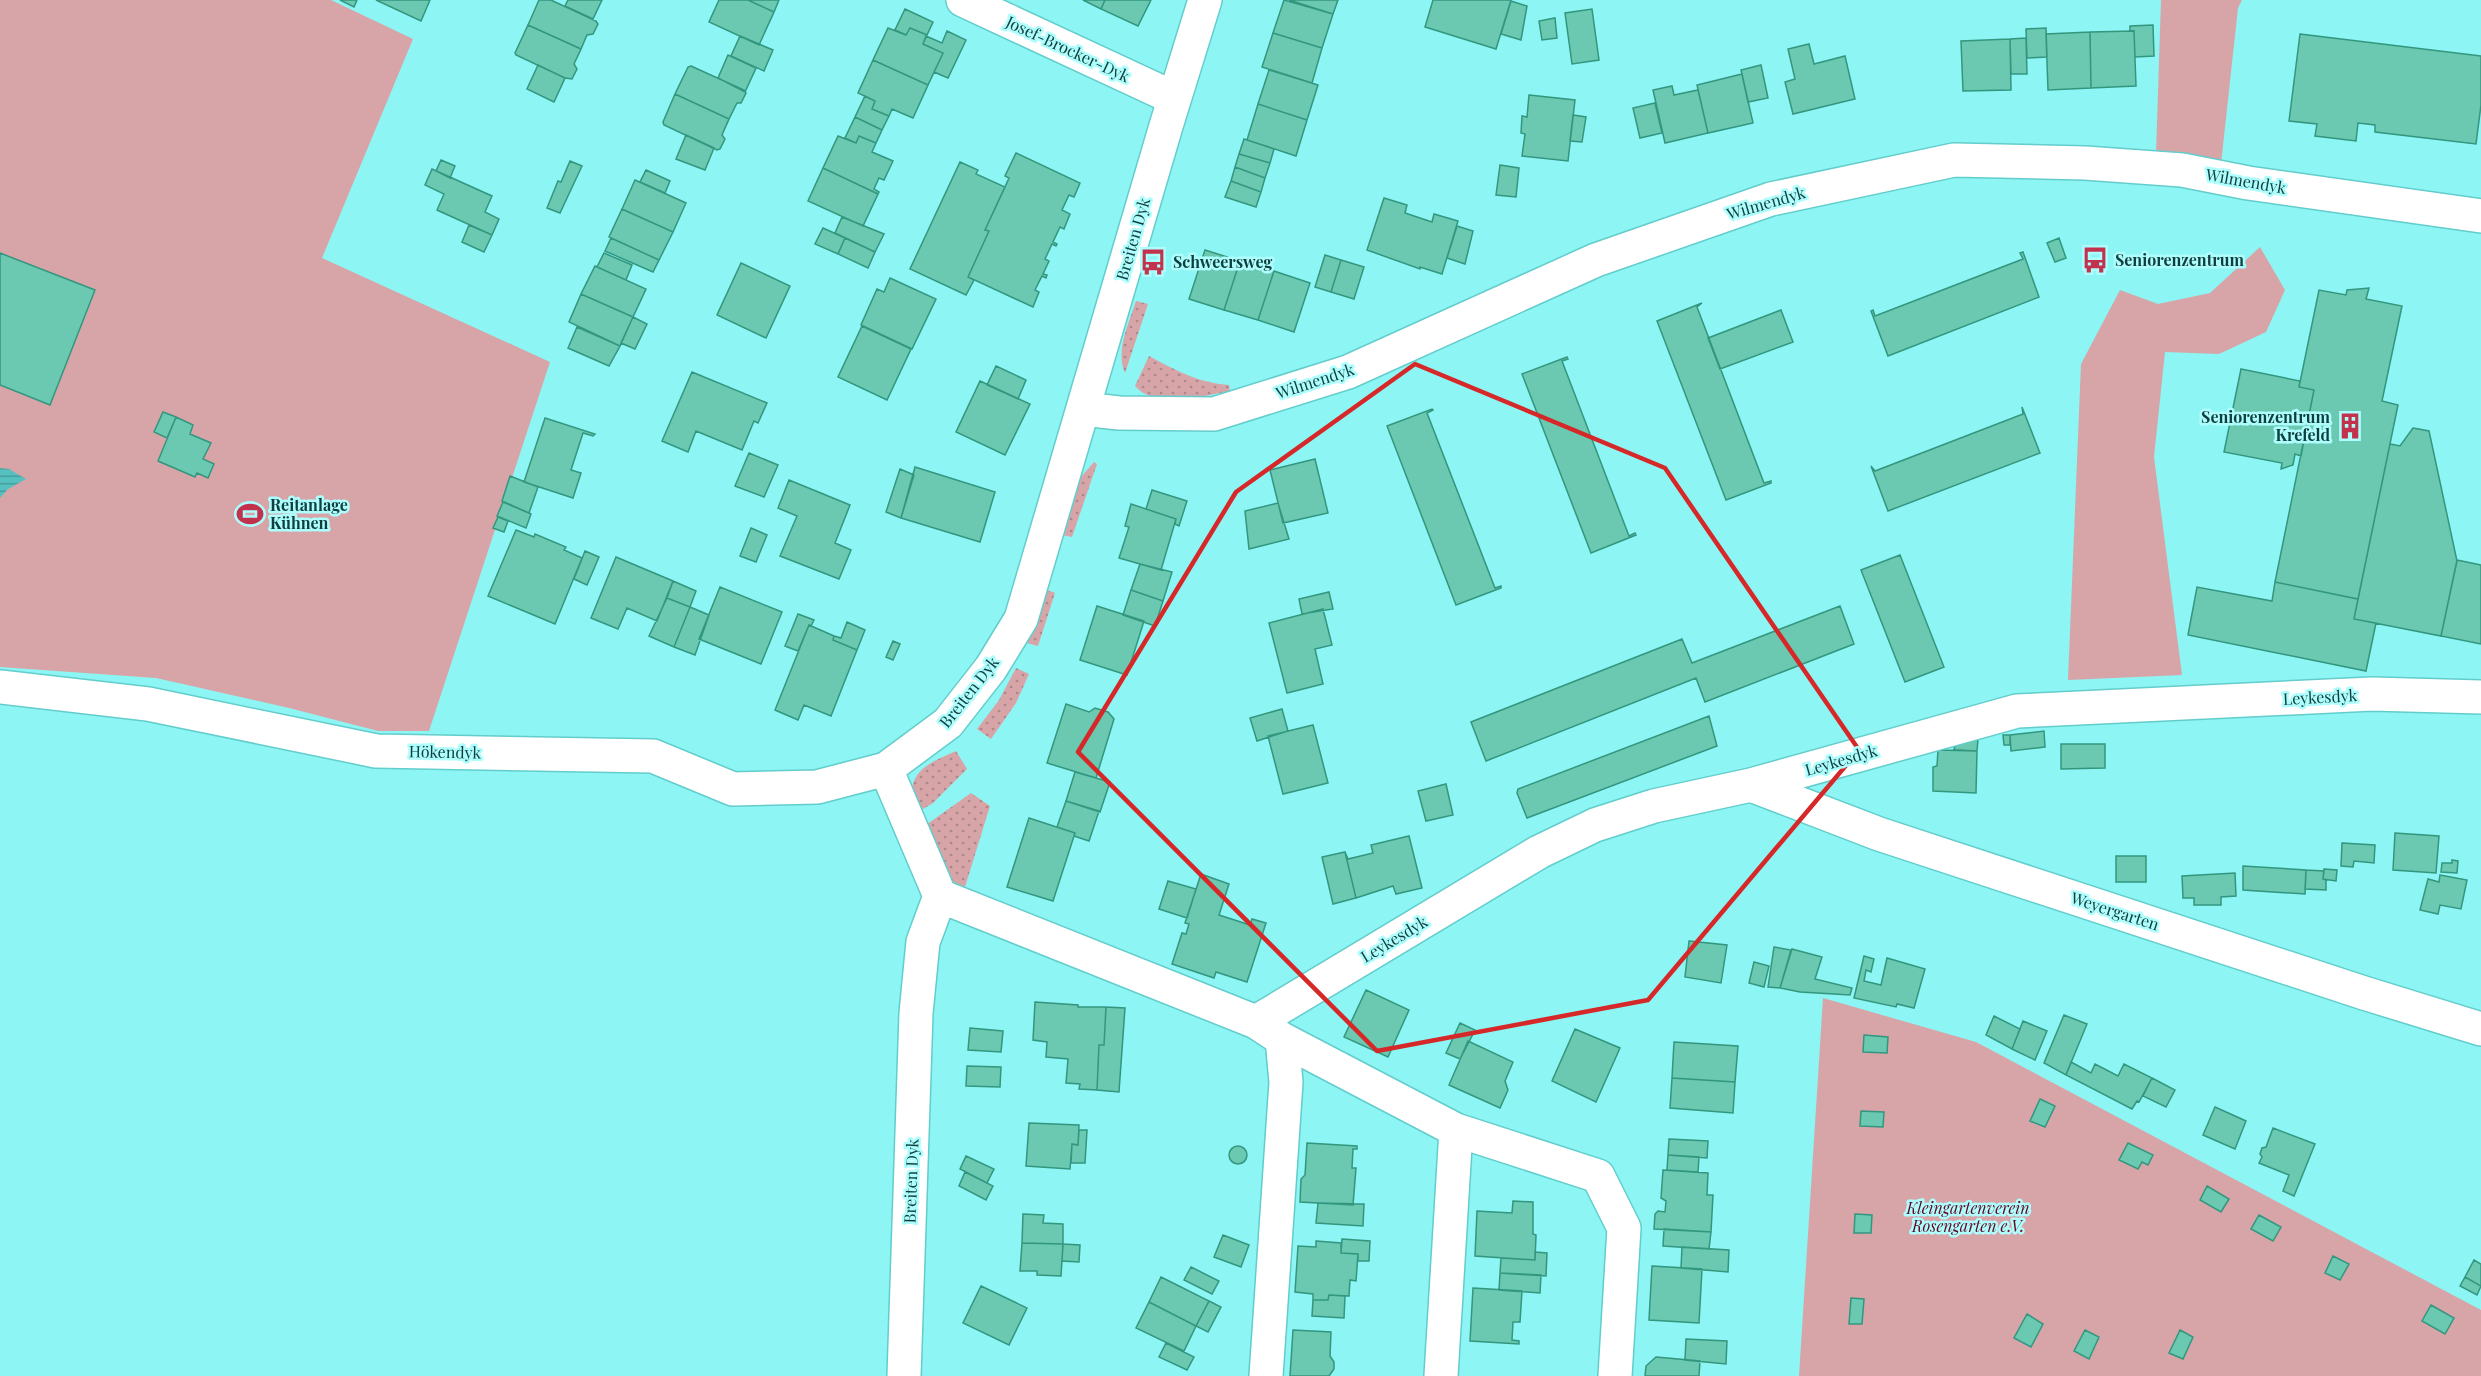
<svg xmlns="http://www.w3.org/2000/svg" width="2481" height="1376" viewBox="0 0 2481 1376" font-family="'Playfair Display',serif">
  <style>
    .grass { fill: url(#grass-dots) }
    .green { fill: #d7a5a8 }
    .water { fill: url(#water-rules) }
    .building { fill: #6ac9b0; stroke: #33967f; stroke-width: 1.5 }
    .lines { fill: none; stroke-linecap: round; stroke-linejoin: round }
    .street-casing { stroke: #63cdcc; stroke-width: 36 }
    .street { stroke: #fff; stroke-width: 33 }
    .marked { fill: none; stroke: #d62828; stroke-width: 4.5; stroke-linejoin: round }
    .labels { text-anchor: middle; stroke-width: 5; stroke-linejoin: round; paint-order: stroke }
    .street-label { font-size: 16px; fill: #103e3e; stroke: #aefefd }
    .poi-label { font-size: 16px; font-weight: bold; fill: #103e3e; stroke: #aefefd; text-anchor: start }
    .park-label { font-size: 16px; font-style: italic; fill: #66041f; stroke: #aefefd }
  </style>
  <defs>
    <pattern id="grass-dots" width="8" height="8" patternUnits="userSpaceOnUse" patternTransform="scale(1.5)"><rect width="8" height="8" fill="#d7a5a8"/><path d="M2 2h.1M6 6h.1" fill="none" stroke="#ad888a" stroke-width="1.8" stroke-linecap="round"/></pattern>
    <pattern id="water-rules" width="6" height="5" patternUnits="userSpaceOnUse" patternTransform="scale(1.5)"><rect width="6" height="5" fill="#56bfbf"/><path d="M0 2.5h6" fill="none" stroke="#469d9d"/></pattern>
  </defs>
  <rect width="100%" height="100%" fill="#8df5f4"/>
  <path class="grass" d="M1136 301 1148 304 1125 373C1115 351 1129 323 1136 301Z
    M1149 356C1175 370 1199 383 1229 385L1230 391C1202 396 1158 411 1135 386Z
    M1094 462 1097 464 1072 537 1062 535 1080 478Z
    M1045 589 1055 593 1038 646 1027 643Z
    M1016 668 1029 674 1016 703 991 739 977 729 999 700Z
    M956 751 967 769 933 803 911 816C908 773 919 767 956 751Z
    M971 793 990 806 965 887 943 878 923 827Z"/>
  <path class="green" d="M0 0H331L413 39 322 258 550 362 429 731H378L289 708 156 678 0 667Z
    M2161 0H2242L2238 8 2221 164 2156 153Z
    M2260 247 2285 290 2266 332 2219 354 2165 352 2154 457 2182 675 2068 680 2081 364 2120 290 2158 304 2210 293Z
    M1823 998 1976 1042 2481 1310V1376H1799Z"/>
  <path class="water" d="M0 468 9 469 26 479 8 489 0 498Z"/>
  <path class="building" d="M340 0H357L354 7Z
    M376 0H430L421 21Z
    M539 0H551L596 21 598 24 593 34 587 35 581 49 528 25Z
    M568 0H602L593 19 565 6Z
    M719 0H748L774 12 759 45 709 22Z
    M748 0H779L774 12Z
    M1083 0H1105L1101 9Z
    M1105 0H1151L1138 26 1101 9Z
    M1284 0 1333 14 1322 48 1273 33Z
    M1289 0H1338L1333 14Z
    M1433 0H1511L1496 49 1425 27Z
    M1511 1 1527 6 1521 40 1501 34Z
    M905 9 933 22 927 35 910 28 906 35 895 30Z
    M1592 9 1599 60 1572 64 1565 13Z
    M1555 18 1557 38 1542 40 1539 21Z
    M528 25 581 49 574 64 577 69 572 79 565 78 516 55 515 53Z
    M2153 25 2154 56 2135 57 2134 31H2130V26Z
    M888 28 906 35 910 28 927 35 923 44 943 53 928 85 873 60Z
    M2046 28 2047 57 2027 58 2026 29Z
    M947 31 966 40 948 78 934 72 943 53 923 44 926 36 942 43Z
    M2134 31 2136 86 2091 88 2090 32Z
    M2090 32 2091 88 2048 90 2046 34Z
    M1273 33 1322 48 1312 83 1262 67Z
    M2300 34 2481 56V105L2476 144 2375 132V125L2358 123 2356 141 2315 136 2317 124 2289 121Z
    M740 36 773 50 764 71 731 56Z
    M2026 38 2027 74H2011L2010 39Z
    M2010 39 2011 90 1963 91 1961 41Z
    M1809 44 1814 64 1845 56 1855 99 1793 114 1785 82 1795 79 1788 49Z
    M728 55 756 68 745 92 718 78Z
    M873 60 928 85 913 118 892 109 889 116 872 109 875 101 858 93Z
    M538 65 565 78 554 102 527 89Z
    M1761 65 1768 98 1748 102 1741 70Z
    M691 66 744 90 746 93 741 103H737L729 119 675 94 688 67Z
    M1269 70 1318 85 1307 120 1258 104Z
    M1742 74 1753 123 1708 133 1697 85Z
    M1672 86 1674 95 1698 90 1708 133 1665 143 1653 90Z
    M675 94 729 119 722 135 725 139 720 149 717 150 664 125 663 122Z
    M1529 95 1575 100 1568 161 1522 156 1525 134 1521 133 1522 116 1527 117Z
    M865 96 875 101 872 109 889 116 882 130 855 117Z
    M1655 103 1662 133 1640 138 1633 108Z
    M1258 104 1307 120 1296 156 1247 140Z
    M1573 115 1586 117 1582 142 1570 141Z
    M855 117 882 130 876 143 859 136 856 143 845 138Z
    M686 135 714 148 705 170 676 159Z
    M838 136 856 143 859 136 876 143 872 152 893 161 884 180 879 178 874 189 879 192 878 194 823 168Z
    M1244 139 1274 149 1270 163 1239 154Z
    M1016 153 1080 183 1074 197 1069 195 1062 210 1070 214 1064 229 1060 227 1053 242 1057 244 1056 246 1052 244 1045 259 1049 261 1043 274 1047 275 1046 278 1042 276 1035 290 1039 292 1033 307 968 277 989 231 985 230 1009 178 1005 176Z
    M1239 154 1270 163 1265 178 1235 167Z
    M441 160 455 166 450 178 436 171Z
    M570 161 582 166 560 213 547 208 558 181 561 182Z
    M960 162 978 170 976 174 1005 187 985 230 989 231 968 277 974 280 966 295 910 269Z
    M1500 165 1519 168 1516 197 1496 195Z
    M1235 167 1265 178 1261 192 1231 181Z
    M823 168 878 194 863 226 808 201Z
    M432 169 492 196 485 212 499 219 492 235 437 210 444 194 425 185Z
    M646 170 670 181 665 193 640 182Z
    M635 180 686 203 673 232 622 209Z
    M1231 181 1261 192 1256 207 1225 197Z
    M1384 198 1407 205 1405 213 1432 222 1434 214 1458 221 1442 274 1420 267V269L1367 250Z
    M622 209 673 232 659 260 609 237Z
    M842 217 884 234 875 252 835 233Z
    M469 225 492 235 484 252 462 242Z
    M1457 226 1473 231 1465 264 1447 258Z
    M823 228 845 238 838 254 815 244Z
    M611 238 659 260 653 272 605 251Z
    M845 238 875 252 868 268 838 254Z
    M2059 238 2066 258 2055 262 2047 243Z
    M1205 250 1240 261 1224 310 1189 299Z
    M2023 252 2039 297 1888 356 1871 311 1873 310 1875 316 2023 259 2020 253Z
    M0 253 95 290 50 405 0 385Z
    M604 253 632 265 626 280 597 267Z
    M1325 255 1341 260 1331 292 1315 287Z
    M1341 260 1364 267 1354 299 1331 292Z
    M1240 261 1274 271 1258 320 1224 310Z
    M741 263 790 286 766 338 717 315Z
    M595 266 646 289 633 317 581 294Z
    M1274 271 1310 283 1294 332 1258 320Z
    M890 278 936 299 912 349 861 325 877 289 884 292Z
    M2369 288 2366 299 2402 306 2382 401 2398 405 2358 599 2275 582 2314 390 2299 387 2319 290 2346 295 2347 290Z
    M581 294 633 317 620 346 569 322Z
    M1702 303 1697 307 1764 483 1771 481V483L1726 500 1657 321Z
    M1781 310 1793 342 1720 369 1708 338Z
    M633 317 647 324 635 349 621 343Z
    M862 326 911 349 887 400 838 377Z
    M577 327 620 346 609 366 568 348Z
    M1567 357 1568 359 1562 361 1629 536 1635 533 1636 535 1591 553 1522 374Z
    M996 366 1026 380 1018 399 987 385Z
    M2241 369 2300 381 2299 387 2314 390 2301 456 2295 454 2293 465 2281 469 2282 463 2224 452Z
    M692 372 767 403 758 423 754 421 742 450 696 431 688 452 662 441Z
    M980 381 1030 404 1005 455 956 432Z
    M2022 407 2040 453 1888 511 1871 466 1875 471 2023 414Z
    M1432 409 1433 410 1427 413 1495 588 1501 586V588L1456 605 1387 426Z
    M163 412 176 417 167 438 154 432Z
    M176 417 193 425 190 434 211 443 203 459 214 464 208 478 197 473 195 477 158 461Z
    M545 418 595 434 593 436 583 433 571 470 581 473 573 498 524 482Z
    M2413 428 2429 431 2457 561 2441 636 2354 619 2390 444 2400 446Z
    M749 453 778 465 764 497 735 486Z
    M1315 459 1328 513 1283 523 1270 470Z
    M915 467 995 492 980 542 901 518Z
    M900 469 914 475 901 518 886 512Z
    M510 476 538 487 529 513 502 501Z
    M789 480 850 505 835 543 851 550 839 579 780 556 797 516 778 508Z
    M1152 490 1187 501 1179 526 1175 524 1176 519 1146 509Z
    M503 502 531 514 526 528 497 516Z
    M1278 503 1289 539 1249 549 1245 511Z
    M1131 504 1176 519 1161 570 1119 558 1129 527 1125 526Z
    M498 517 508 521 504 532 493 528Z
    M751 528 767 535 756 562 740 556Z
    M516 530 534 537 535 534 566 547 564 550 582 558 555 624 488 596Z
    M585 551 599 557 587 585 574 579Z
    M1900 555 1944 667 1905 682 1861 570Z
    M616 557 673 581 657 621 627 608 618 629 591 618Z
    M2457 560 2481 565V644L2441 636Z
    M1140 564 1172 572 1163 601 1131 590Z
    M673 581 696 591 690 607 667 598Z
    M2275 582 2358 599 2354 619 2376 623 2366 671 2188 635 2197 587 2272 601Z
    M720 587 782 612 761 664 699 639Z
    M1131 590 1163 601 1155 626 1123 615Z
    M1329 592 1333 609 1302 614 1299 599Z
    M667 598 690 607 674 647 649 636Z
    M1097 606 1144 621 1127 675 1080 660Z
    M1840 606 1854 644 1705 702 1696 678 1486 761 1471 722 1682 639 1692 663Z
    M690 607 709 615 695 655 674 647Z
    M1323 609 1332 645 1315 649 1323 684 1287 693 1269 623Z
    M798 614 814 620 811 626 809 625 798 651 785 646Z
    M847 622 865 630 857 650 833 640 834 636 841 638Z
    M809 625 834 636 833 640 857 650 831 716 804 705 798 720 775 710Z
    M893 641 900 644 893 660 886 657Z
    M1066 704 1089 712 1095 708 1108 712 1114 719 1096 778 1047 763Z
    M1282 709 1288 731 1257 741 1250 718Z
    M1709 716 1717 746 1527 818 1517 793 1518 789Z
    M1313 725 1328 783 1283 794 1268 736Z
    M2044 731 2045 747 2011 751 2010 735Z
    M2003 735H2010V745H2004Z
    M1978 739 1977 751 1954 750 1955 745Z
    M2061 744H2105V768L2061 769Z
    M1938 750 1977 751 1976 793 1933 791V767L1937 766Z
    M1075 772 1110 782 1100 812 1066 801Z
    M1446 784 1453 815 1426 821 1418 791Z
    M1066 801 1099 811 1089 841 1074 836 1075 833 1057 827Z
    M1029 818 1075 833 1053 901 1007 887Z
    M2395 833 2439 836 2436 873 2393 870Z
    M1409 836 1422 888 1396 894 1393 886 1356 898 1345 852 1348 859 1373 853 1371 845Z
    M2342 843 2375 845 2374 863 2354 861 2353 867 2341 866Z
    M1345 852 1356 898 1333 904 1322 857Z
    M2116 856H2146V882H2116Z
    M2452 860 2458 861 2457 873 2441 872 2442 863H2452Z
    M2243 866 2306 870 2305 894 2243 890Z
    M2324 869 2337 870 2336 881 2323 879Z
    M2306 870 2324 871 2323 879 2326 880V890L2305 889Z
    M2235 873 2236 896 2221 897V905H2194V898H2183L2182 876Z
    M1201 874 1229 884 1219 915 1250 925 1252 919 1266 923 1247 982 1216 972 1214 978 1172 964 1182 933 1186 934 1189 924 1185 923Z
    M2440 875 2467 880 2461 909 2440 905 2438 914 2420 910 2428 879 2439 882Z
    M1168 881 1196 889 1187 918 1159 909Z
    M1689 941 1727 945 1721 983 1685 977Z
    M1774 947 1791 950 1780 988 1768 987Z
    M1792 949 1822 957 1815 979 1852 988 1850 995 1800 992 1780 988Z
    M1864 956 1874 959 1871 972 1866 970 1864 981 1881 985 1887 958 1925 969 1914 1008 1897 1004 1896 1007 1854 998Z
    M1754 962 1769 966 1764 987 1749 983Z
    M1366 990 1409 1010 1388 1057 1344 1037Z
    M1035 1002 1078 1005V1007H1106L1104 1045H1099L1097 1090 1079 1089 1080 1084 1066 1083 1068 1059 1046 1057 1047 1042 1033 1040Z
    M1106 1007 1125 1008 1119 1092 1097 1090 1099 1045H1104Z
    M2064 1015 2087 1024 2066 1075 2044 1063Z
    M1994 1016 2020 1029 2012 1049 1986 1035Z
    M2023 1021 2047 1031 2035 1060 2012 1049Z
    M1460 1023 1475 1030 1460 1059 1446 1053Z
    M970 1028 1003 1031 1001 1052 968 1050Z
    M1575 1029 1620 1048 1596 1102 1552 1081Z
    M1864 1035 1888 1037 1887 1053 1863 1052Z
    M1468 1041 1513 1062 1505 1081 1508 1090 1500 1108 1449 1085Z
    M1674 1042 1738 1046 1735 1082 1672 1078Z
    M2071 1062 2091 1073 2095 1064 2118 1076 2124 1064 2152 1078 2139 1102 2137 1101 2132 1109 2066 1075Z
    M967 1066 1001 1067 1000 1087 966 1086Z
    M1672 1078 1735 1082 1733 1113 1670 1108Z
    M2152 1078 2175 1090 2166 1107 2143 1096Z
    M2040 1099 2055 1106 2045 1127 2030 1121Z
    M2215 1107 2246 1121 2235 1149 2203 1135Z
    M1861 1111 1884 1112 1883 1127 1860 1126Z
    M1029 1123 1079 1125 1078 1145 1072 1144 1070 1169 1026 1166Z
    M2273 1128 2315 1144 2294 1196 2283 1191 2289 1175 2259 1163 2262 1157 2260 1154 2262 1148 2266 1147Z
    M1079 1130H1087L1085 1163H1071L1072 1144 1078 1145Z
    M1669 1139 1708 1141 1707 1158 1668 1155Z
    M1307 1143 1357 1146V1149H1353L1352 1168H1356L1353 1205 1300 1202 1301 1179 1305 1175Z
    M2128 1143 2153 1155 2148 1165 2142 1162 2138 1169 2119 1160Z
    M1229 1155a9 9 0 1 1 18 0a9 9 0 1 1-18 0Z
    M1668 1155 1699 1157 1698 1172 1667 1170Z
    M966 1156 994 1169 987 1183 960 1169Z
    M1663 1170 1708 1173 1707 1195H1713L1711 1232 1654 1229 1655 1214 1658 1211 1665 1212 1666 1201 1661 1198Z
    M965 1172 993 1186 986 1200 959 1186Z
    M2207 1186 2229 1199 2221 1212 2200 1200Z
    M1513 1201 1533 1202V1234L1536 1235 1535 1260 1475 1256 1477 1211 1512 1213Z
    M1318 1203 1364 1204 1363 1226 1316 1223Z
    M1023 1214 1044 1215 1043 1223 1063 1224V1244L1022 1243Z
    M1855 1214 1872 1215 1871 1233H1854Z
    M2259 1215 2281 1227 2273 1241 2251 1229Z
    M1664 1229 1711 1232 1709 1249 1663 1246Z
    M1223 1235 1249 1245 1241 1267 1214 1257Z
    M1342 1239 1370 1241 1369 1261H1358V1254L1341 1253Z
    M1316 1241 1341 1243V1253L1358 1254 1356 1281 1350 1280 1349 1296 1329 1295 1328 1300H1313V1294L1295 1292 1298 1246 1316 1247Z
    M1022 1243 1063 1244 1061 1276 1037 1275V1271H1020Z
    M1063 1244 1080 1245 1079 1262 1062 1261Z
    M1682 1247 1729 1250 1728 1272 1681 1268Z
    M1535 1252 1547 1253 1546 1276 1500 1273 1501 1258 1535 1260Z
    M2333 1256 2349 1264 2340 1280 2325 1273Z
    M2474 1260 2481 1264V1286L2465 1277Z
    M1652 1266 1702 1269 1699 1323 1649 1320Z
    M1191 1267 1219 1281 1212 1294 1184 1280Z
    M1500 1273 1541 1275 1540 1293 1499 1290Z
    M1161 1277 1209 1301 1196 1326 1149 1302Z
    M2465 1277 2481 1286 2477 1295 2460 1286Z
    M981 1286 1027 1308 1009 1345 963 1323Z
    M1473 1288 1522 1291 1520 1322H1513L1512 1340 1519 1341V1344L1470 1341Z
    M1329 1295 1345 1296 1344 1318 1312 1316 1313 1300H1328Z
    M1851 1298 1864 1299 1862 1324H1849Z
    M1209 1301 1221 1307 1208 1332 1196 1326Z
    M1149 1302 1196 1326 1184 1351 1136 1328Z
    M2431 1305 2454 1318 2445 1334 2422 1321Z
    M2027 1314 2043 1324 2031 1347 2014 1338Z
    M1293 1330 1331 1332 1330 1356 1334 1362V1369L1329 1376H1290Z
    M2085 1330 2099 1337 2089 1359 2074 1351Z
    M2180 1330 2193 1337 2183 1359 2169 1353Z
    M1686 1339 1727 1341 1726 1364 1685 1360Z
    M1166 1343 1194 1357 1187 1370 1159 1357Z
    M1656 1357 1700 1361 1699 1376H1645L1646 1366Z"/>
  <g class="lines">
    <g class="street-casing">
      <path id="street" d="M963 0 1174 98
        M1083 409 1119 413 1214 414 1348 372 1596 260 1771 199 1954 160 2085 163 2182 170 2248 183 2481 216
        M0 687 148 704 376 751 653 756 733 789 817 787 886 769 948 723 991 668 1021 619 1166 126 1205 0
        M886 769 940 896 923 942 916 1013 904 1376
        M1751 785 1879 834 2364 993 2481 1029
        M940 896 1256 1022 1282 1039 1456 1130 1598 1176 1624 1228 1615 1376
        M1256 1022 1539 852 1595 825 1654 806 1751 785 2017 711 2372 694 2481 697
        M1266 1376 1286 1082 1282 1039
        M1441 1376 1456 1130"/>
    </g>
    <use href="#street" class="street"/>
  </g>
  <path class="marked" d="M1415 364 1665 468 1859 750 1648 1000 1377 1051 1078 752 1236 492Z"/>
  <defs>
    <g id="bus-bare" transform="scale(2.07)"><path d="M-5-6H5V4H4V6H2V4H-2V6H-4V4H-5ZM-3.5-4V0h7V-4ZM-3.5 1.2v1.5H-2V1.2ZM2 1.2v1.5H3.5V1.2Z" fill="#c2324d" stroke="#aefefd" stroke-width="2.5" paint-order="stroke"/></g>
    <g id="building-bare" transform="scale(2.07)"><path d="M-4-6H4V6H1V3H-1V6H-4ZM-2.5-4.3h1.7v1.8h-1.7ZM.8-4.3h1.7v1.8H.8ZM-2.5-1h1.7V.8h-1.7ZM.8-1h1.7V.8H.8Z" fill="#c2324d" stroke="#aefefd" stroke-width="2.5" paint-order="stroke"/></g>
    <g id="stadium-bare" transform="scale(2.07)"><path d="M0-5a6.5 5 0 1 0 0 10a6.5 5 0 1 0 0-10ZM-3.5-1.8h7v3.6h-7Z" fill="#c2324d" stroke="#aefefd" stroke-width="2.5" paint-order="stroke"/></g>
  </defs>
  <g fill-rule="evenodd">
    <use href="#bus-bare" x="2095" y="260"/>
    <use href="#bus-bare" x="1153" y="262"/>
    <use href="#building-bare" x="2350" y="426"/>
    <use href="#stadium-bare" x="250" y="514"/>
  </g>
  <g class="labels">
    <g class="street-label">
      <text transform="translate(1068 49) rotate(25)" y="6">Josef-Brocker-Dyk</text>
      <text transform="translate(2246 181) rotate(10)" y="6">Wilmendyk</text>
      <text transform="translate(1766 203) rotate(-16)" y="6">Wilmendyk</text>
      <text transform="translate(1133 239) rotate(-74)" y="6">Breiten Dyk</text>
      <text transform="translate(1315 381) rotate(-18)" y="6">Wilmendyk</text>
      <text transform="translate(969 692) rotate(-52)" y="6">Breiten Dyk</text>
      <text transform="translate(2320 697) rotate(-3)" y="6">Leykesdyk</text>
      <text transform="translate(445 752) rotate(1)" y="6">Hökendyk</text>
      <text transform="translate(1841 760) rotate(-16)" y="6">Leykesdyk</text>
      <text transform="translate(2115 911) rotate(18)" y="6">Weyergarten</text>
      <text transform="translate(1394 939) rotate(-31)" y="6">Leykesdyk</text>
      <text transform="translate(911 1181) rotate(-88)" y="6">Breiten Dyk</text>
    </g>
    <g class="poi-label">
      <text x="2115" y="266">Seniorenzentrum</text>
      <text x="1173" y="268">Schweersweg</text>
      <text x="2330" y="423" text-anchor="end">Seniorenzentrum<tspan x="2330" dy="18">Krefeld</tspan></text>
      <text x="270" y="511">Reitanlage<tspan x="270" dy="18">Kühnen</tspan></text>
    </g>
    <g class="park-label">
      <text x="1968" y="1214">Kleingartenverein<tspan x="1968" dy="18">Rosengarten e.V.</tspan></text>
    </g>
  </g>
</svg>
